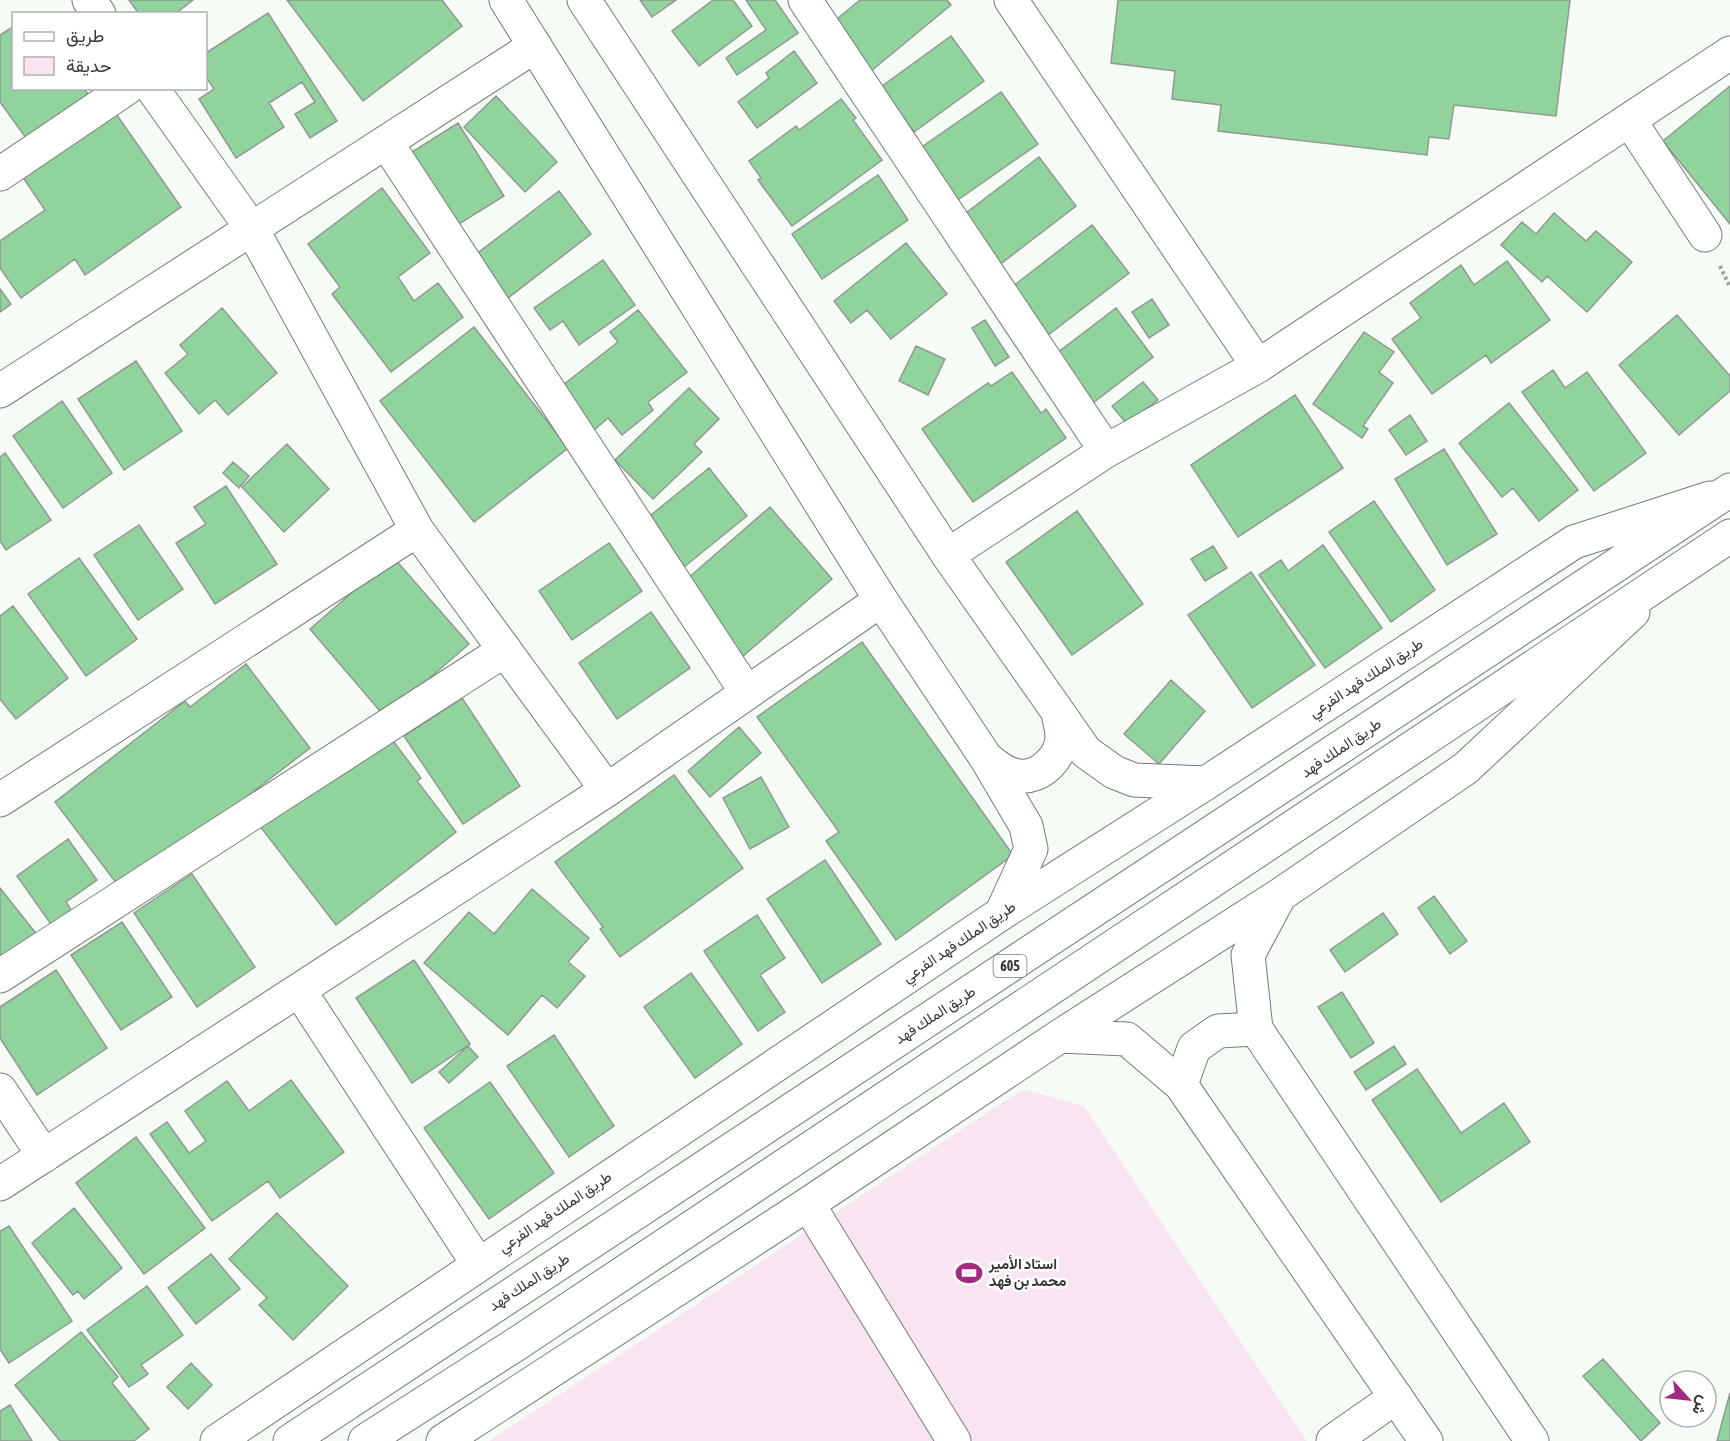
<svg xmlns="http://www.w3.org/2000/svg" width="1730" height="1441" viewBox="0 0 1730 1441" font-family="'Asap Condensed',Vazirmatn,sans-serif">
  <style>
    .green { fill: #f9e5f1 }
    .building { fill: #91d39d; stroke: #939894; stroke-width: 1.5 }
    .lines { fill: none; stroke-linecap: round; stroke-linejoin: round }
    .street-casing { stroke: #767b77; stroke-width: 35 }
    .secondary-casing { stroke: #767b77; stroke-width: 35 }
    .highway-casing { stroke: #767b77; stroke-width: 35 }
    .path { stroke: #9ea29e; stroke-width: 4; stroke-dasharray: 3 3; stroke-linecap: butt }
    .street { stroke: #fff; stroke-width: 33 }
    .secondary { stroke: #fff; stroke-width: 33 }
    .highway { stroke: #fff; stroke-width: 33 }
    .labels { text-anchor: middle; stroke-width: 5; stroke-linejoin: round; paint-order: stroke }
    .shield { fill: #fff; stroke: #727472; stroke-width: 1.5 }
    .shield-label { font-size: 14px; font-weight: bold; fill: #363836 }
    .street-label { font-size: 15px; fill: #363836; stroke: #fff }
    .poi-label { font-size: 15px; font-weight: bold; fill: #363836; stroke: #fff; text-anchor: start }
  </style>
  <rect width="100%" height="100%" fill="#f5fbf5"/>
  <path class="green" d="M1023 1089 1084 1106 1307 1441H489Z"/>
  <path class="building" d="M129 0H193L175 14H139Z
    M287 0H442L462 26 363 101Z
    M640 0H676L652 17Z
    M713 0H733L752 26 699 66 672 31Z
    M746 0H775L798 33 737 75 726 58 766 30Z
    M860 0H947L951 5 871 71 832 23Z
    M1118 0H1570L1556 116 1454 105 1449 139 1429 137 1427 155 1218 131 1221 105 1172 99 1175 71 1111 63Z
    M268 13 337 121 310 138 295 114 315 102 302 82 269 103 284 127 236 158 199 99 214 89 206 77V53Z
    M14 26V88H84L88 94 26 138 0 102V35Z
    M951 36 984 81 914 132 881 87Z
    M794 51 817 83 757 128 738 102 769 78 766 73Z
    M1730 86V224L1663 141Z
    M1001 92 1038 144 952 204 916 151Z
    M496 96 557 162 525 192 464 127Z
    M841 99 856 118 853 120 882 160 792 226 758 180 761 178 749 161 796 126 799 130Z
    M112 108 181 207 85 275 75 259 21 298 0 268V241L45 210 20 173Z
    M458 123 504 196 446 232 401 159Z
    M1039 157 1076 206 994 269 957 220Z
    M878 175 908 220 822 279 792 234Z
    M382 188 430 253 398 277 414 301 438 283 463 317 391 372 332 294 340 287 308 244Z
    M559 191 591 234 508 298 475 255Z
    M1554 213 1586 241 1596 231 1632 262 1587 312 1547 276 1542 282 1501 245 1522 222 1536 234Z
    M1092 225 1129 273 1039 342 1003 294Z
    M906 243 947 294 891 339 867 310 851 323 834 301Z
    M603 260 635 305 579 345 563 321 550 330 534 308Z
    M1507 261 1550 320 1491 363 1486 355 1432 394 1392 339 1421 318 1410 303 1461 265 1474 285Z
    M0 289 11 304 0 312Z
    M1152 299 1169 325 1149 338 1132 312Z
    M222 308 277 373 228 415 215 400 199 414 165 373 188 354 180 345Z
    M1116 308 1153 357 1089 406 1052 357Z
    M638 310 687 372 648 402 653 410 622 435 608 418 592 432 558 389 618 342 610 332Z
    M1677 315 1730 376V391L1679 435 1619 365Z
    M985 320 1009 357 995 366 972 328Z
    M474 327 568 448 474 522 380 401Z
    M1364 332 1394 352 1379 372 1393 383 1363 426 1368 429 1362 438 1313 404Z
    M916 346 945 359 928 395 899 381Z
    M136 361 182 431 124 470 78 399Z
    M1553 370 1565 388 1587 372 1646 453 1594 491 1522 392Z
    M1012 372 1041 413 1046 409 1066 438 973 502 922 429 988 383 991 386Z
    M1143 382 1158 400 1127 424 1112 406Z
    M689 388 719 419 694 444 702 452 653 499 615 460Z
    M1295 395 1343 468 1238 537 1191 465Z
    M62 401 112 473 63 508 13 436Z
    M1509 403 1578 490 1539 521 1513 488 1502 497 1459 443Z
    M1410 415 1427 441 1406 455 1389 430Z
    M287 444 329 489 284 532 242 487Z
    M1444 449 1497 534 1447 565 1395 479Z
    M5 453 51 520 6 550 0 541V457Z
    M233 462 249 476 239 488 223 473Z
    M709 468 747 516 684 567 646 519Z
    M226 486 277 564 215 604 176 543 206 524 194 507Z
    M1374 501 1435 590 1391 622 1329 532Z
    M770 507 832 579 742 657 680 585Z
    M1077 511 1143 604 1072 655 1006 562Z
    M139 525 183 589 138 620 94 555Z
    M609 543 642 591 572 640 539 591Z
    M1323 545 1382 628 1325 668 1259 575 1281 560 1288 571Z
    M1213 546 1227 568 1205 581 1191 559Z
    M393 557 469 644 385 717 310 629Z
    M79 558 137 639 86 676 28 594Z
    M1251 572 1315 665 1252 708 1188 615Z
    M13 606 68 678 16 719 0 699V616Z
    M651 612 690 668 617 719 579 663Z
    M862 642 1013 855 896 940 826 841 839 832 757 717Z
    M246 664 310 748 123 892 55 802 185 701 190 707Z
    M1171 680 1205 711 1159 764 1124 734Z
    M462 698 520 786 463 824 404 736Z
    M739 727 761 753 710 797 688 771Z
    M384 729 421 778 417 781 456 832 336 925 259 825Z
    M674 775 743 868 620 957 600 929 603 927 555 862Z
    M761 777 789 827 750 849 723 798Z
    M68 839 97 880 66 902 73 913 53 927 17 876Z
    M825 860 881 944 822 983 767 899Z
    M192 874 255 967 197 1007 134 913Z
    M0 888 38 936 0 966Z
    M532 889 589 938 568 962 585 976 557 1008 542 995 508 1035 424 963 469 912 494 934Z
    M1434 896 1467 941 1450 954 1418 908Z
    M1383 913 1398 934 1345 972 1330 950Z
    M757 915 785 958 760 975 785 1012 758 1031 704 951Z
    M122 922 172 997 121 1030 71 955Z
    M414 960 470 1044 412 1083 356 998Z
    M56 970 107 1048 37 1095 0 1038V1007Z
    M691 973 742 1044 695 1078 644 1007Z
    M1342 992 1374 1043 1351 1058 1318 1007Z
    M554 1035 614 1126 569 1157 507 1066Z
    M468 1046 478 1057 449 1083 439 1072Z
    M1394 1046 1406 1064 1366 1090 1354 1072Z
    M1417 1069 1461 1133 1504 1103 1530 1142 1441 1202 1372 1100Z
    M291 1080 344 1152 280 1198 268 1181 212 1221 150 1134 167 1122 189 1153 206 1141 185 1111 227 1081 249 1111Z
    M490 1082 554 1173 489 1219 424 1128Z
    M136 1137 205 1228 144 1274 76 1183Z
    M74 1208 122 1268 84 1299 78 1291 73 1295 32 1243Z
    M277 1213 348 1286 293 1340 259 1305 267 1298 229 1259Z
    M9 1226 72 1321 9 1363 0 1349V1231Z
    M211 1254 240 1289 196 1324 168 1288Z
    M147 1286 183 1335 141 1365 148 1374 129 1387 87 1330Z
    M81 1332 118 1377 112 1383 149 1429 134 1441H60L15 1385Z
    M1603 1359 1660 1423 1641 1441 1583 1376Z
    M191 1363 212 1385 188 1409 167 1387Z
    M1730 1393V1441H1717Z
    M10 1405 32 1441H0V1411Z"/>
  <g class="lines">
    <g class="street-casing">
      <path id="street" d="M89 0 99 14
        M805 0 1106 451
        M1011 0 1258 366
        M152 88 252 229 417 530 607 790
        M1630 121 1705 235
        M386 142 747 693
        M0 174 127 88
        M0 391 535 46
        M948 555 1106 451 1258 366 1730 53
        M0 800 417 530
        M0 976 505 650
        M299 990 478 1264
        M0 1090 44 1156
        M0 1184 607 790 881 600
        M808 1204 954 1441
        M1333 1441 1396 1397"/>
    </g>
    <g class="secondary-casing">
      <path id="secondary" d="M506 0 881 600 986 758 1026 826 1031 849 1002 912
        M584 0 948 555 1086 752 1114 772 1134 780 1206 783
        M986 758C996 766 1006 775 1019 776 1040 779 1062 757 1062 736 1062 729 1059 720 1058 713
        M1256 1029 1248 955 1280 895
        M1060 1036 1127 1039 1181 1085
        M217 1441 1002 913 1206 783 1574 542 1710 498
        M443 1441 808 1204 1060 1036 1280 895 1466 768 1633 612
        M1426 1441 1181 1085 1194 1048 1218 1031 1256 1029 1532 1441"/>
    </g>
    <g class="highway-casing">
      <path id="highway" d="M290 1441 1730 490
        M365 1441 518 1343 1730 536"/>
    </g>
    <path class="path" d="M1720 266 1730 287"/>
    <use href="#street" class="street"/>
    <use href="#secondary" class="secondary"/>
    <use href="#highway" class="highway"/>
  </g>
  <defs>
    <g id="stadium-bare" transform="scale(2.07)"><path d="M0-5a6.5 5 0 1 0 0 10a6.5 5 0 1 0 0-10ZM-3.5-1.8h7v3.6h-7Z" fill="#a22c84" stroke="#fff" stroke-width="2.5" paint-order="stroke"/></g>
  </defs>
  <g fill-rule="evenodd">
    <use href="#stadium-bare" x="969" y="1273"/>
  </g>
  <g class="labels">
    <rect class="shield" x="993.5" y="955" width="33" height="22" rx="4.5"/>
    <g class="shield-label">
      <text x="1010" y="971">605</text>
    </g>
    <g class="street-label">
      <text transform="translate(1366 678) rotate(-33)" y="5">طريق الملك فهد الفرعي</text>
      <text transform="translate(1341 748) rotate(-34)" y="5">طريق الملك فهد</text>
      <text transform="translate(959 942) rotate(-34)" y="5">طريق الملك فهد الفرعي</text>
      <text transform="translate(935 1015) rotate(-33)" y="5">طريق الملك فهد</text>
      <text transform="translate(555 1212) rotate(-34)" y="5">طريق الملك فهد الفرعي</text>
      <text transform="translate(529 1282) rotate(-33)" y="5">طريق الملك فهد</text>
    </g>
    <g class="poi-label">
      <text x="989" y="1269">استاد الأمير<tspan x="989" dy="17">محمد بن فهد</tspan></text>
    </g>
  </g>
  <rect x="12" y="12" width="195" height="78" fill="#ffffff" stroke="#afafaf" stroke-width="1.5"/>
  <rect x="24" y="32" width="30" height="9" fill="#ffffff" stroke="#afafaf" stroke-width="1.5"/>
  <text x="66" y="42" font-size="18" fill="#363836">طريق</text>
  <rect x="24" y="57" width="30" height="18" fill="#f9e5f1" stroke="#afafaf" stroke-width="1.5"/>
  <text x="66" y="72" font-size="18" fill="#363836">حديقة</text>
  <g transform="translate(1688 1399) rotate(117)"><circle r="28" fill="#ffffff" stroke="#afafaf" stroke-width="1.5"/>
  <path d="M0-4.5L10 22L0 15L-10 22Z" fill="#a22c84"/>
  <text y="-9" font-size="16" font-weight="bold" text-anchor="middle" fill="#363836">ش</text>
  </g>
</svg>
